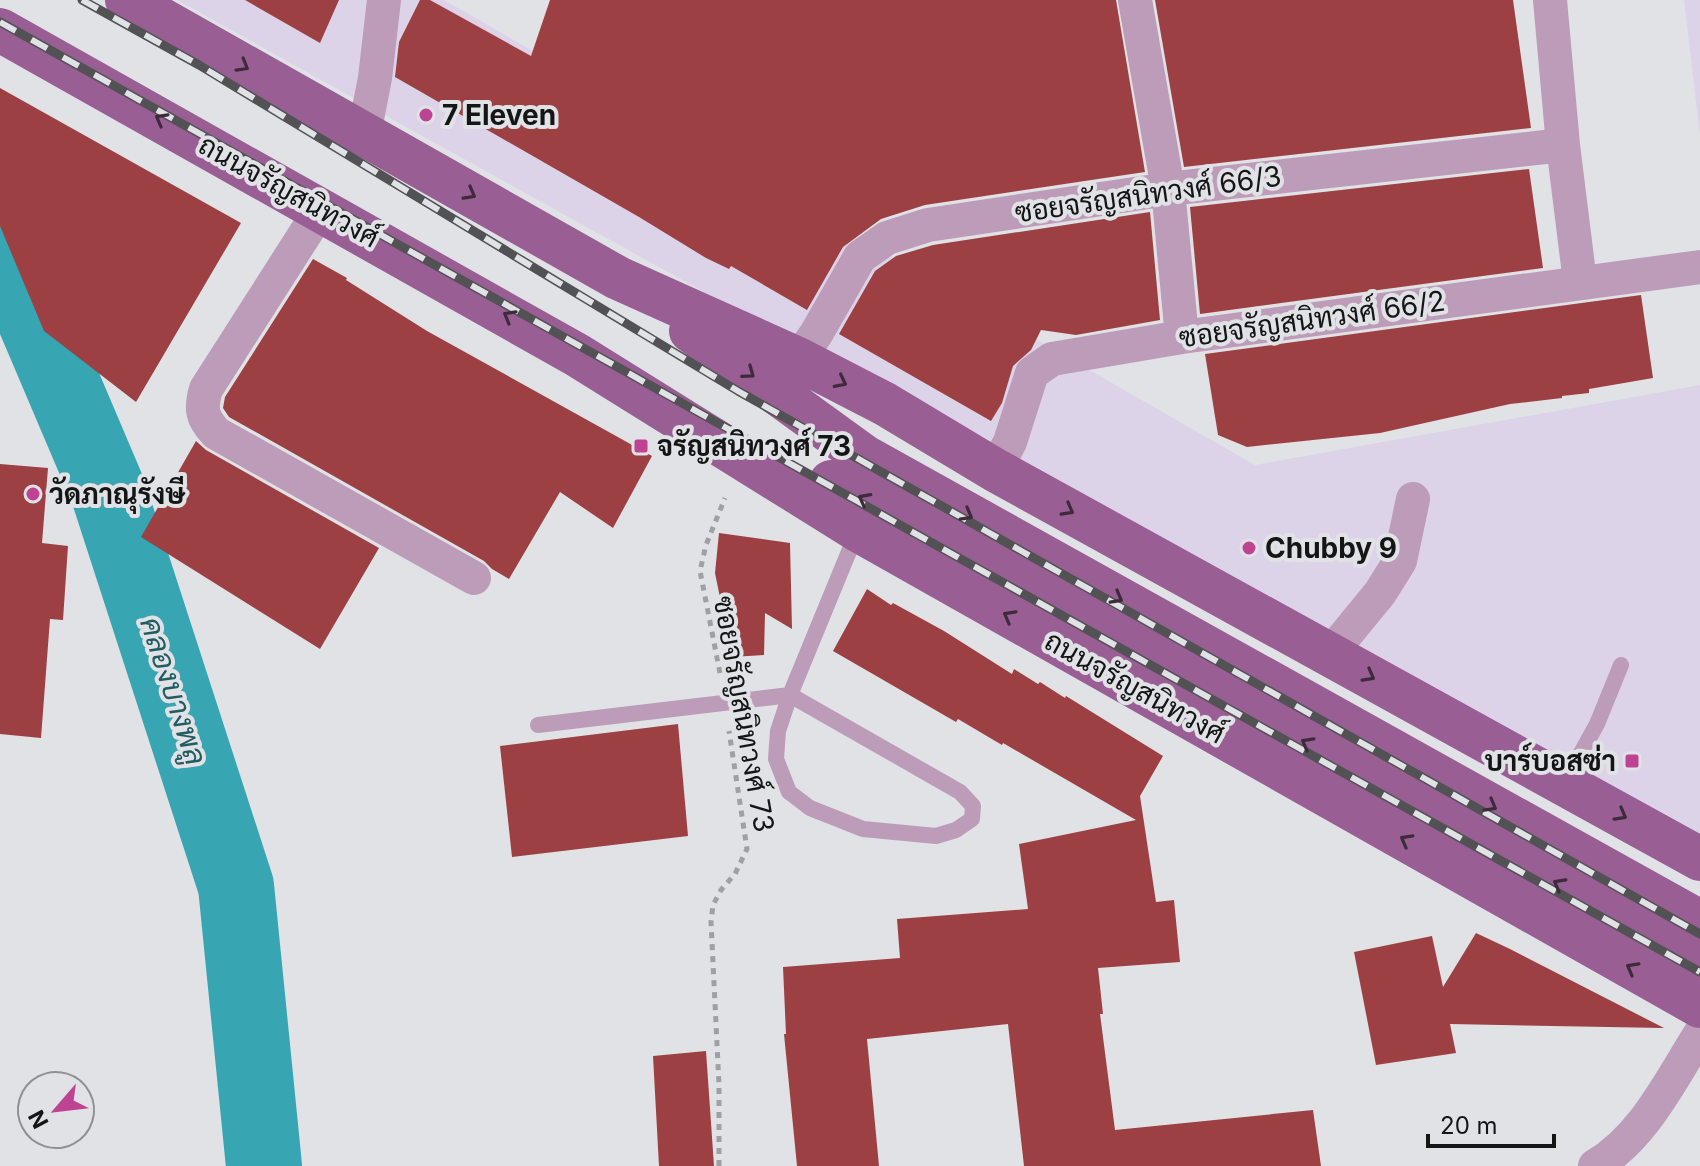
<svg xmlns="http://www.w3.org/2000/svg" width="1700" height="1166" viewBox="0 0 1700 1166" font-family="Inter,Sarabun,sans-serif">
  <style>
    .commercial { fill: #ddd3e8 }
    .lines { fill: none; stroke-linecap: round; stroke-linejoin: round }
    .river { stroke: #37a5b2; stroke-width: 76 }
    .building { fill: #9c4043 }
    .path { stroke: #9fa0a3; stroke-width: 5; stroke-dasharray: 6 6; stroke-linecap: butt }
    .service { stroke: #bc9cb9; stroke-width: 16 }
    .minor { stroke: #bc9cb9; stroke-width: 34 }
    .primary { stroke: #995f94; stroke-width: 44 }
    .rail-casing { stroke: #525254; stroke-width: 9 }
    .rail { stroke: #e0e2e5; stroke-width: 6; stroke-dasharray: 18; stroke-linecap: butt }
    .oneway { stroke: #3d2b3c }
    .poi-dot { fill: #bf4393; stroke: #e0e2e5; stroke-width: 3 }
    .labels { text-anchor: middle; stroke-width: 8; stroke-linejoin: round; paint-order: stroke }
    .poi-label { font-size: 28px; font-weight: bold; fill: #151516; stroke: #e0e2e5; text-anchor: start }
    .street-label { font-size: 28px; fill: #151516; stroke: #e0e2e5 }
    .water-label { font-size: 30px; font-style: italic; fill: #215c63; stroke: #e0e2e5 }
  </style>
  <rect width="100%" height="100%" fill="#e0e2e5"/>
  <path class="commercial" d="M177 0H444L1255 465 1700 385V839L1695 841Z
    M1684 0H1700V135Z"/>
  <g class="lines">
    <path class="river" d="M0 237 108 491 236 886 264 1166"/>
  </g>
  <path class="building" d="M245 0H339L320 43Z
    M420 0H430L531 56 550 0H1116L1145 172 925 205 881 219 843 247 807 310 731 266 729 269 706 258 639 217 395 77 399 42Z
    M1155 0H1513L1531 128 1184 167Z
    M0 88 241 223 136 402 44 331 0 226Z
    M1529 169 1543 268 1200 314 1190 207Z
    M1150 212 1160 320 1076 335 1041 330 1031 350 1013 366 1002 403 991 421 839 334 875 271 896 256 933 245Z
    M313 259 347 278 346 280 427 331 652 456 613 528 560 492 509 579 492 569 484 561 229 417 223 408 225 397Z
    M1641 295 1653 378 1589 389V393L1562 396V398L1510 404 1380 433 1247 447 1218 435 1205 354Z
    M196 441 206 450 379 548 320 649 141 537Z
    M0 464 48 468 42 543 68 546 63 620 50 619 41 738 0 734Z
    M719 533 790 543 792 629 765 613 764 655 732 657 715 573Z
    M867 589 891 605 893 603 944 631 1012 674 1014 669 1038 684 1040 682 1065 698 1066 696 1163 756 1140 796 1156 902 1174 900 1180 962 1098 968 1103 1014H1100L1115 1130 1313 1110 1321 1166H1024L1008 1024 867 1039 879 1166H797L784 1034H786L783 967 900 958 897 919 1028 909 1019 844 1136 820 1003 743 1002 745 958 719 956 722 833 651Z
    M678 724 688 836 512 857 500 746Z
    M1476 933 1510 949 1664 1028 1450 1024 1456 1053 1376 1065 1354 952 1432 936 1443 987Z
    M706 1051 714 1166H659L653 1056Z"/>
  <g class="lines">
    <path class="path" d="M720 673 700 571 706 545 725 498
      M719 1166V1085L711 922 713 905 721 890 735 874 747 849 729 731"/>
    <path class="service" d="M538 725 790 695 960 792 973 806 972 819 956 830 936 836 863 829 810 808 789 792 776 759 778 731 790 695 857 532
      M1565 782 1597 724 1621 665"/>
    <path class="minor" d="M1135 0 1168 189 1182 337
      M1550 0 1563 145 1580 282
      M364 134 375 78 384 0
      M321 209 206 389C200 409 202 418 216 433L474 578
      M798 359 816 334 860 257 887 238 928 225 1168 189 1563 145
      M995 470 1010 442 1032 373 1052 359 1182 337 1700 267
      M1330 654 1380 593 1400 561 1413 499
      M1595 1166C1644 1137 1670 1081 1700 1034"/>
    <path class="primary" d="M127 0 618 278 798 359 885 404 995 470 1700 859
      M0 30 577 355 858 530 1700 1006
      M691 331 865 457 1700 922
      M831 482 1007 576 1700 963"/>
    <g class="rail-casing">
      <path id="rail" d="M82 0 199 65 738 391 1700 934
        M0 22 1700 972"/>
    </g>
    <use href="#rail" class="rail"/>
  </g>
  <defs><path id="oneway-chevron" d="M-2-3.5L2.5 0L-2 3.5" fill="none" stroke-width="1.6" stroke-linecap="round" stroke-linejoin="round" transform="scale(2)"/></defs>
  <g class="oneway">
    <use href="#oneway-chevron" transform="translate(243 66) rotate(30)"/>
    <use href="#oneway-chevron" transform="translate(161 119) rotate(-151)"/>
    <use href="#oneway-chevron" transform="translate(470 194) rotate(29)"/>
    <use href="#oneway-chevron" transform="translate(509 316) rotate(-150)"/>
    <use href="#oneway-chevron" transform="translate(749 373) rotate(36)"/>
    <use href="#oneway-chevron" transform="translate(841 382) rotate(27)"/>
    <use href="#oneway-chevron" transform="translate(864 499) rotate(-152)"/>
    <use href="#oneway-chevron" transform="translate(1068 510) rotate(29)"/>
    <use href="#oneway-chevron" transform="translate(967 515) rotate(29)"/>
    <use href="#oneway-chevron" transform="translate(1117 598) rotate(29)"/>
    <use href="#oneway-chevron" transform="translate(1009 616) rotate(-151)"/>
    <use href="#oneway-chevron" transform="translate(1369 676) rotate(29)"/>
    <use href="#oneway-chevron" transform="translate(1307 743) rotate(-151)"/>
    <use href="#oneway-chevron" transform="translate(1491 806) rotate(29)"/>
    <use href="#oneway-chevron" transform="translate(1621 815) rotate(29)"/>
    <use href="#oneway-chevron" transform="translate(1406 840) rotate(-151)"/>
    <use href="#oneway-chevron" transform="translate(1559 884) rotate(-151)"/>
    <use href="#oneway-chevron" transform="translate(1632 968) rotate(-151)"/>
  </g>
  <g class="poi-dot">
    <circle cx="426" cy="115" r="8"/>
    <rect x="633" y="438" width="16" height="16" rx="4"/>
    <circle cx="33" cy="494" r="8"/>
    <circle cx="1249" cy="548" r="8"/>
    <rect x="1624" y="753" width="16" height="16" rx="4"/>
  </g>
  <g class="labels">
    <g class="poi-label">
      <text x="442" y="125">7 Eleven</text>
      <text x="657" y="456">จรัญสนิทวงศ์ 73</text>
      <text x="49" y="504">วัดภาณุรังษี</text>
      <text x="1265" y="558">Chubby 9</text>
      <text x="1616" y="771" text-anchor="end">บาร์บอสซ่า</text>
    </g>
    <g class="street-label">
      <text transform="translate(289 191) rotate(29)" y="10">ถนนจรัญสนิทวงศ์</text>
      <text transform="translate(1148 194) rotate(-8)" y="10">ซอยจรัญสนิทวงศ์ 66/3</text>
      <text transform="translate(1312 319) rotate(-8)" y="10">ซอยจรัญสนิทวงศ์ 66/2</text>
      <text transform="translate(1135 687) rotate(29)" y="10">ถนนจรัญสนิทวงศ์</text>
      <text transform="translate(744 714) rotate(80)" y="10">ซอยจรัญสนิทวงศ์ 73</text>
    </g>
    <g class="water-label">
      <text transform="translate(173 691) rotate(72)" y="10">คลองบางพลู</text>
    </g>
  </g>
  <g transform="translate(56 1110) rotate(242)"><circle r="38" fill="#e0e2e5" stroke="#8f9092" stroke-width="2"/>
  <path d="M0-6L14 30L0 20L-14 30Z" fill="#bf4393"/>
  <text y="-12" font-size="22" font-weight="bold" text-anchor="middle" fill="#151516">N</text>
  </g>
  <path d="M1428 1134v12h126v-12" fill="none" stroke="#151516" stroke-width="4"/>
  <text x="1440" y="1134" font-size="24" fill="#151516" stroke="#e0e2e5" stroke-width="6" paint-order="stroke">20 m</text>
</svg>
